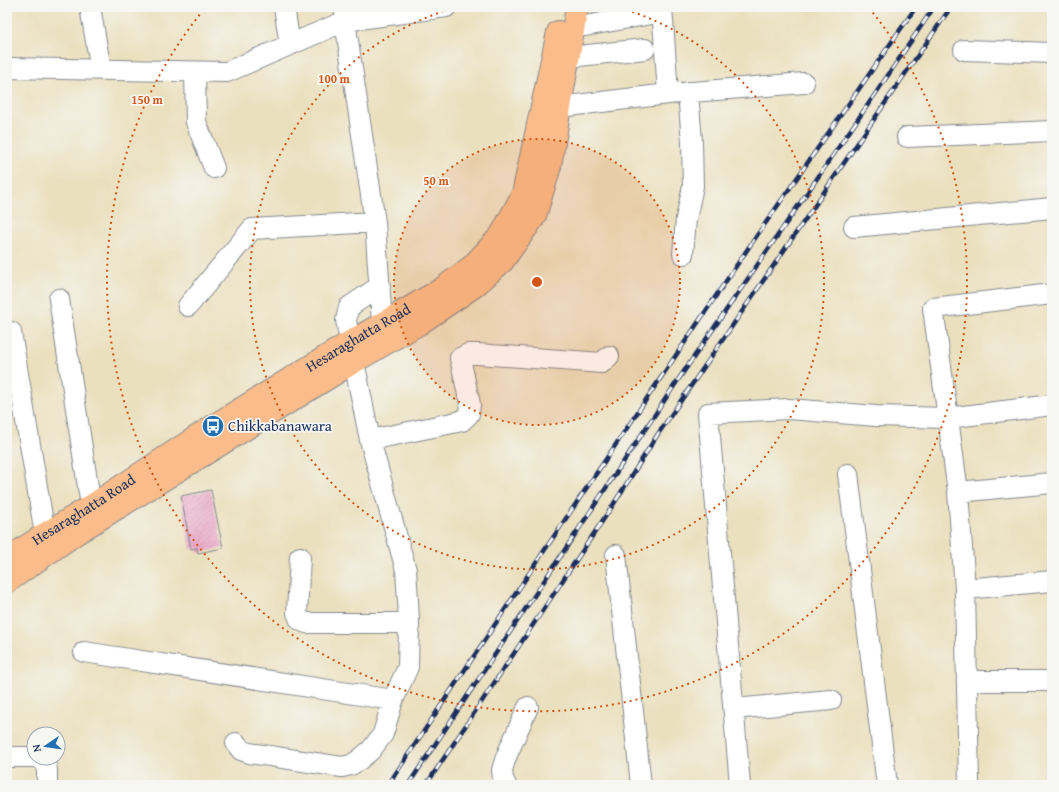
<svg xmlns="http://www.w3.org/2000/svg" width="1059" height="792" viewBox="0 0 1059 792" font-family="'Gentium Book Plus',serif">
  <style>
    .building { fill: url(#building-hatch) }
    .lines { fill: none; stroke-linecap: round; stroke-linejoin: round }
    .minor-casing { stroke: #83888e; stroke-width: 22 }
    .primary-casing { stroke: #83888e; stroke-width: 24 }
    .minor { stroke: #fff; stroke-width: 20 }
    .primary { stroke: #f9bc8a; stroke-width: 22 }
    .rail-casing { stroke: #1b2f5e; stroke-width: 4.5 }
    .rail { stroke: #f6f6f2; stroke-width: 3; stroke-dasharray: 9; stroke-linecap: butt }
    .ring { fill: none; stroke: #d45514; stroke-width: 2; stroke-dasharray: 2 4 }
    .labels { text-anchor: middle; stroke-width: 3.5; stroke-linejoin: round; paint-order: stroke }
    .street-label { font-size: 15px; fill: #1b2f5e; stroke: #f6f6f2 }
    .poi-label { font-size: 15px; fill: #1b2f5e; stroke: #f6f6f2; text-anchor: start }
    .centre { fill: #d45514; stroke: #f6f6f2; stroke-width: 2 }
    .ring-label { font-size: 12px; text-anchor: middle; font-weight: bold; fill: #d45514; stroke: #f6f6f2; stroke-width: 3.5; stroke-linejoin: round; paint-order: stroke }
  </style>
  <defs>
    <pattern id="building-hatch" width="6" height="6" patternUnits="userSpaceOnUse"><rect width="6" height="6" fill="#ebaaca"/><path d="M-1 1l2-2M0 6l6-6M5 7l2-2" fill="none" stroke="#be8ba7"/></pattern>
  </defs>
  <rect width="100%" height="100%" fill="#f6f6f2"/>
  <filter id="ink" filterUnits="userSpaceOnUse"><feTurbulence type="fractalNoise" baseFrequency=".025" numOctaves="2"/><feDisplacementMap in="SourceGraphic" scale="8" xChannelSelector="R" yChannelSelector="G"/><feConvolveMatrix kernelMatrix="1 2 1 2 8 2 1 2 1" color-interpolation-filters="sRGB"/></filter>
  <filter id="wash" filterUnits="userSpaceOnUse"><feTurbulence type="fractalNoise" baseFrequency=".012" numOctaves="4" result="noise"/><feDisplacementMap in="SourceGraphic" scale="16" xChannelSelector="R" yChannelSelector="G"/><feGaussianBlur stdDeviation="0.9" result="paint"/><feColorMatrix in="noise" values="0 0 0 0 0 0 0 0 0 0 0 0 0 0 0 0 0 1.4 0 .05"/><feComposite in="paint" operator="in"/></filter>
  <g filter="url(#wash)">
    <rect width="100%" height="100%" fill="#ebe0be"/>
    <g id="blocks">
      <path class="building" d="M211 490 223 548 198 553 197 548 191 549 181 496Z"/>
    </g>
  </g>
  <g filter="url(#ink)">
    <use href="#blocks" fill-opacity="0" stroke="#83888e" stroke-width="1"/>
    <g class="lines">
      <g class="minor-casing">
        <path id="minor" d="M90 7 101 70
          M284 7 290 45
          M662 7 668 94
          M345 9V21L446 7
          M574 28 662 12
          M964 50 1052 53
          M569 57 645 49
          M7 68 227 72 345 21 375 222 382 323 385 338
          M195 72 196 122 214 168
          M560 107 668 94 804 83
          M907 137 1052 131
          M854 227 1052 208
          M683 254 686 219 693 186 692 142 688 92
          M59 299 91 506 97 519
          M188 306 252 229 375 222
          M11 332 45 534
          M370 440 462 421 469 414 470 404 460 358 468 354H478L602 363 609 356
          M848 474 887 785
          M958 492 1052 483
          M616 555 641 785
          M300 557 297 613 300 620 306 623H409
          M965 589 1052 581
          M84 652 393 700
          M967 681H1052
          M734 709 831 700
          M236 743 241 750 249 753 342 767 351 765 359 760 371 750 383 734 393 700 408 667 409 623 408 601 406 570 370 440 350 342 346 320 349 307 380 286
          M7 757H34
          M38 758 45 761 47 770V785
          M506 785 503 779 502 770 506 757 528 707
          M740 785 708 413 789 409 876 416 947 418 1052 405
          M969 785 965 589 958 492 933 308 1052 294"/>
      </g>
      <g class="primary-casing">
        <g id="primary">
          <path id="s1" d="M7 559 45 534 91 506 213 426 350 342 440 290 472 266 501 235 523 194 558 32"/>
          <path d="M7 582 77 533 354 362 419 324 475 286 503 261 535 216 550 166 577 7"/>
        </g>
      </g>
      <use href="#minor" class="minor"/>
      <use href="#primary" class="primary"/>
      <g class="rail-casing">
        <path id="rail" d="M388 785 544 551 751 244 916 7
          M408 785 678 380 876 93 934 7
          M426 785 613 505 658 434 951 7"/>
      </g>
      <use href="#rail" class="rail"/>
    </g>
  </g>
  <circle cx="537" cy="282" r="143" fill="#d45514" fill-opacity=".12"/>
  <g class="ring">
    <circle cx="537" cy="282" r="143"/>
    <path d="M621 8A287 287 0 1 1 453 8"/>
    <path d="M869 8A430 430 0 1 1 205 8"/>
  </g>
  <defs>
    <g id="bus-disc" transform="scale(1.15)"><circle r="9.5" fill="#1f6fb2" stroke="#f6f6f2"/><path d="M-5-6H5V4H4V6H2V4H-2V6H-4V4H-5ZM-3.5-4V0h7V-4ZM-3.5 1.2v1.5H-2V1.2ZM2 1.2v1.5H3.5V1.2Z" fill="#fff"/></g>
  </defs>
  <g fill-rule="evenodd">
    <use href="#bus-disc" x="213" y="426"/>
  </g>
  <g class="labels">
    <g class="street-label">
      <text dy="5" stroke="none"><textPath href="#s1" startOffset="415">Hesaraghatta Road</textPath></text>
      <text dy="5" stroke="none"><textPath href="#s1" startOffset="91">Hesaraghatta Road</textPath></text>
    </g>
    <g class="poi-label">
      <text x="228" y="431">Chikkabanawara</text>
    </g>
  </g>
  <circle cx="537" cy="282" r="6" class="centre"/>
  <g class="ring-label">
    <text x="334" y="83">100 m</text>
    <text x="147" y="104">150 m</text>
    <text x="436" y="185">50 m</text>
  </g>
  <rect width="1059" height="792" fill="none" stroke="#f6f6f2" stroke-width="24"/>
  <g transform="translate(46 746) rotate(257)"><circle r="19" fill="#f6f6f2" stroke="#9ea6b7"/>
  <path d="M0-3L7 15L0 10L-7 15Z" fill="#1f6fb2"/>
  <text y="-6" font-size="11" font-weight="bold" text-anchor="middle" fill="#1b2f5e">N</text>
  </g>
</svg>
